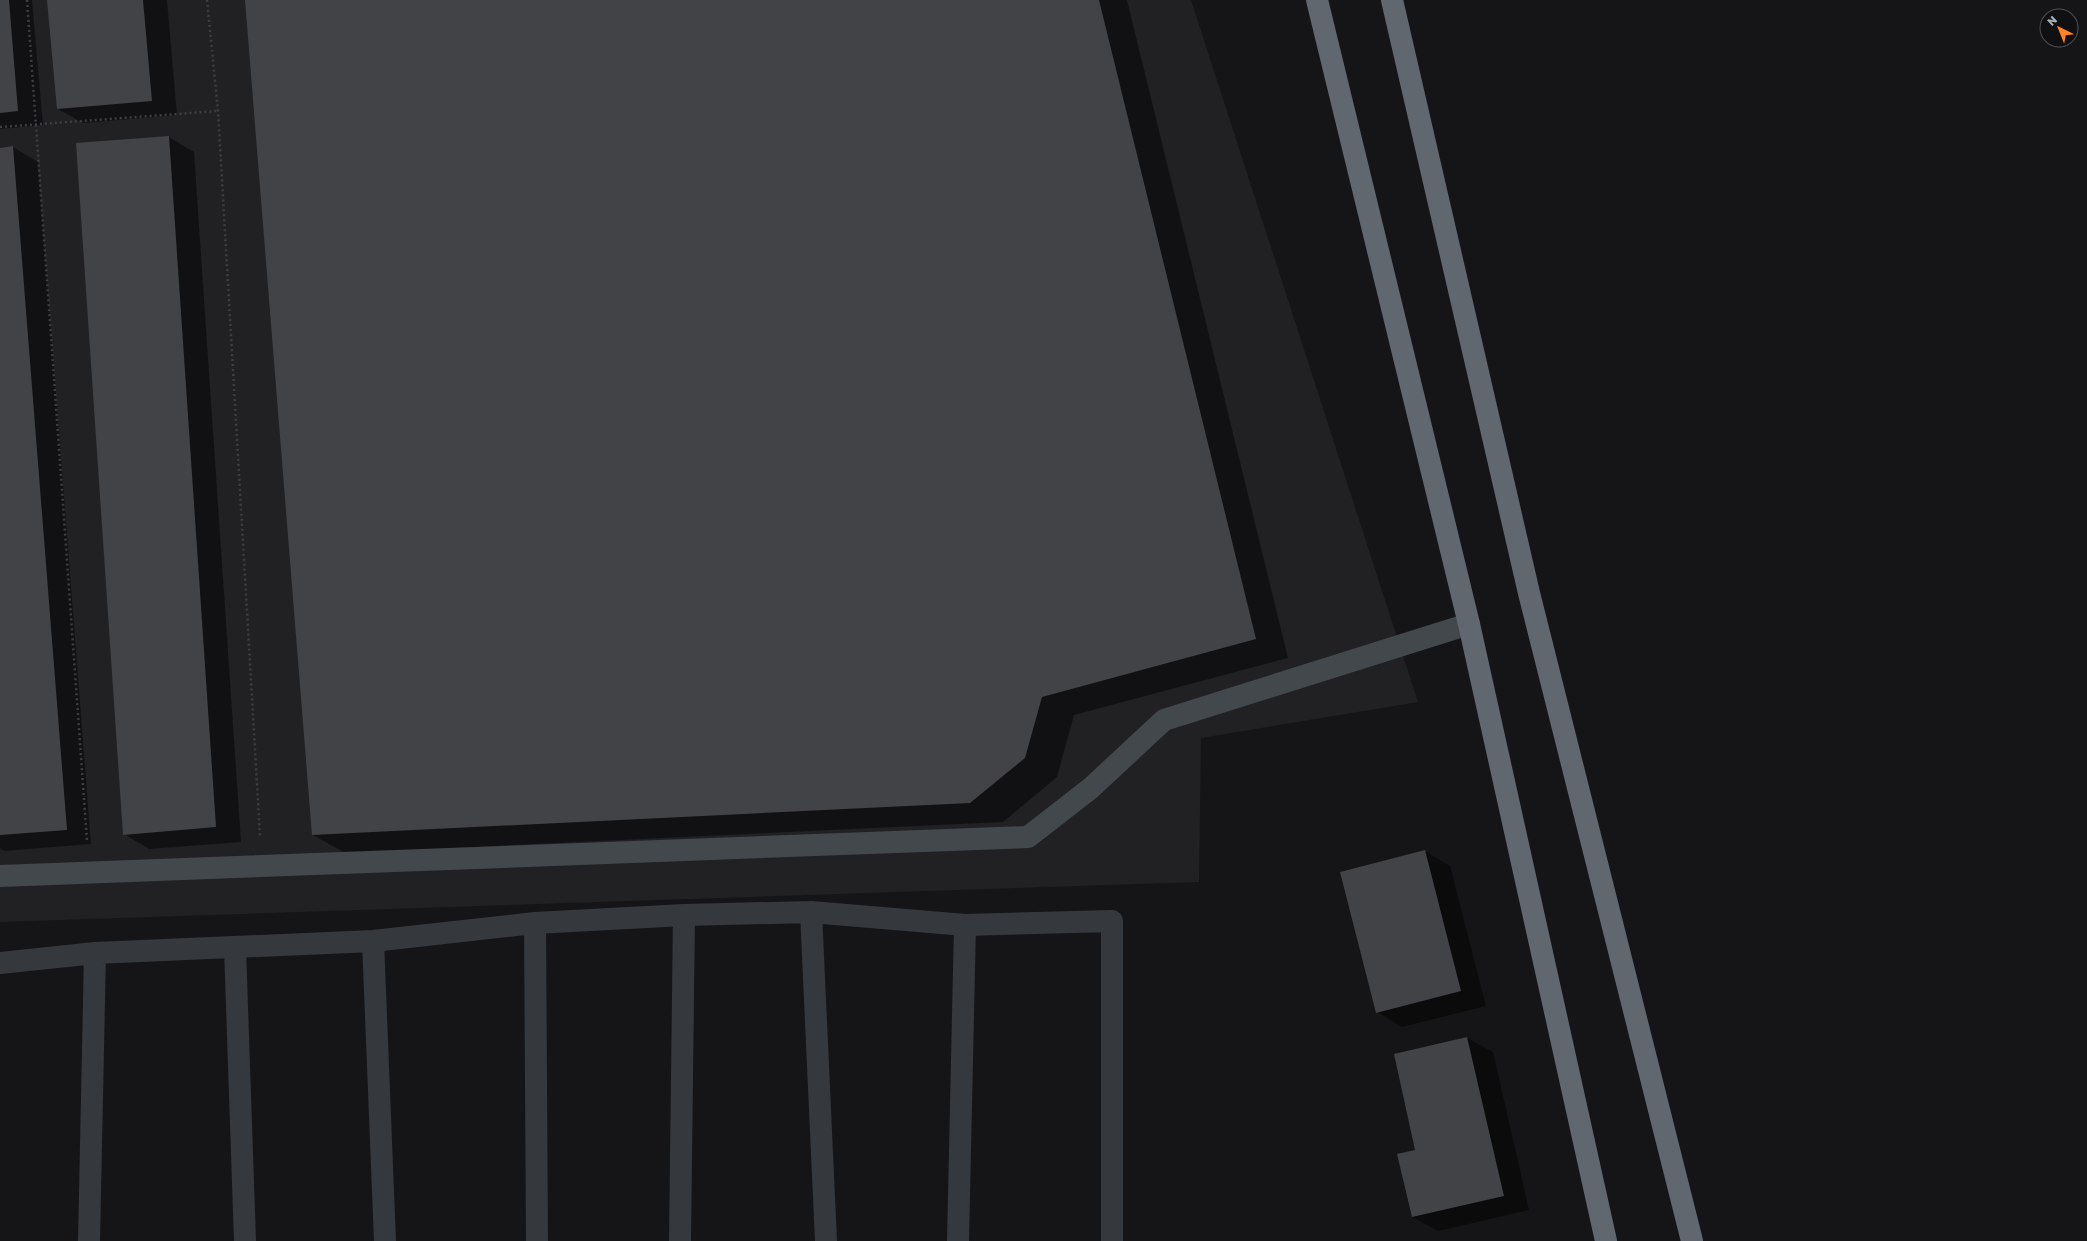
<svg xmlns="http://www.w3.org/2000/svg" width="2087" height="1241" viewBox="0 0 2087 1241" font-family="'Golos Text',sans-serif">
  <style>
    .built { fill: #212124 }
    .shadow { fill: #0007 }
    .building { fill: #414347 }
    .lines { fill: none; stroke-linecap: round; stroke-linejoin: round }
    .path { stroke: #3b3f43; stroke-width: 2.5; stroke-dasharray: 2 3; stroke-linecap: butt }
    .street { stroke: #35383c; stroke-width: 22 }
    .secondary { stroke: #43484c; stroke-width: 22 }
    .highway { stroke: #61676e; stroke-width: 22 }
  </style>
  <rect width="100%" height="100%" fill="#151517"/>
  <path class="built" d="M0 0H1191L1418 702 1201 738 1199 882 0 922Z"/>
  <path class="shadow" d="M0 0H32L43 125 0 129Z
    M48 0H167L177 115 83 123 58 109Z
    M246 0H1127L1288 658 1074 715 1057 777 1003 822 345 853 313 835Z
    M169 137 194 152 241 842 149 849 124 834Z
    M13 147 38 162 91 844 4 851 0 848V149Z
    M1425 851 1450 866 1486 1006 1402 1027 1377 1012Z
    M1467 1038 1493 1052 1529 1210 1438 1231 1412 1217 1417 1151 1395 1055Z"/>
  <path class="building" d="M0 0H9L18 111 0 113Z
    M47 0H143L152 101 57 109Z
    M245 0H1099L1256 639 1042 697 1025 758 970 803 312 835Z
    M169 136 216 827 123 835 76 143Z
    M13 146 67 830 0 835V148Z
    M1425 850 1461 991 1376 1013 1340 872Z
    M1467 1037 1504 1196 1412 1217 1397 1154 1415 1150 1394 1054Z"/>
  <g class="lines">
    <path class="path" d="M27 0 87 841
      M207 0 218 111 260 836
      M0 127 218 111"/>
    <path class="street" d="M811 912 826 1241
      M535 923 537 1241
      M373 941 385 1241
      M235 948 245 1241
      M0 963 95 953 373 941 535 923 684 915 811 912 965 925 1112 921V1241
      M89 1241 95 953
      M680 1241 684 915
      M958 1241 965 925"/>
    <path class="secondary" d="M0 876 1028 837 1091 788 1164 720 1469 624"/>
    <path class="highway" d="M1317 0 1469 624 1606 1241
      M1392 0 1529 593 1692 1241"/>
  </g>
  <g transform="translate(2059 28) rotate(317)"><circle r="19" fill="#101012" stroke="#4c5054"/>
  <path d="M0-3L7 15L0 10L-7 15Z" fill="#ff8224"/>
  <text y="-6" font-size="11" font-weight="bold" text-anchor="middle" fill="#a5b0b8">N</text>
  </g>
</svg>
